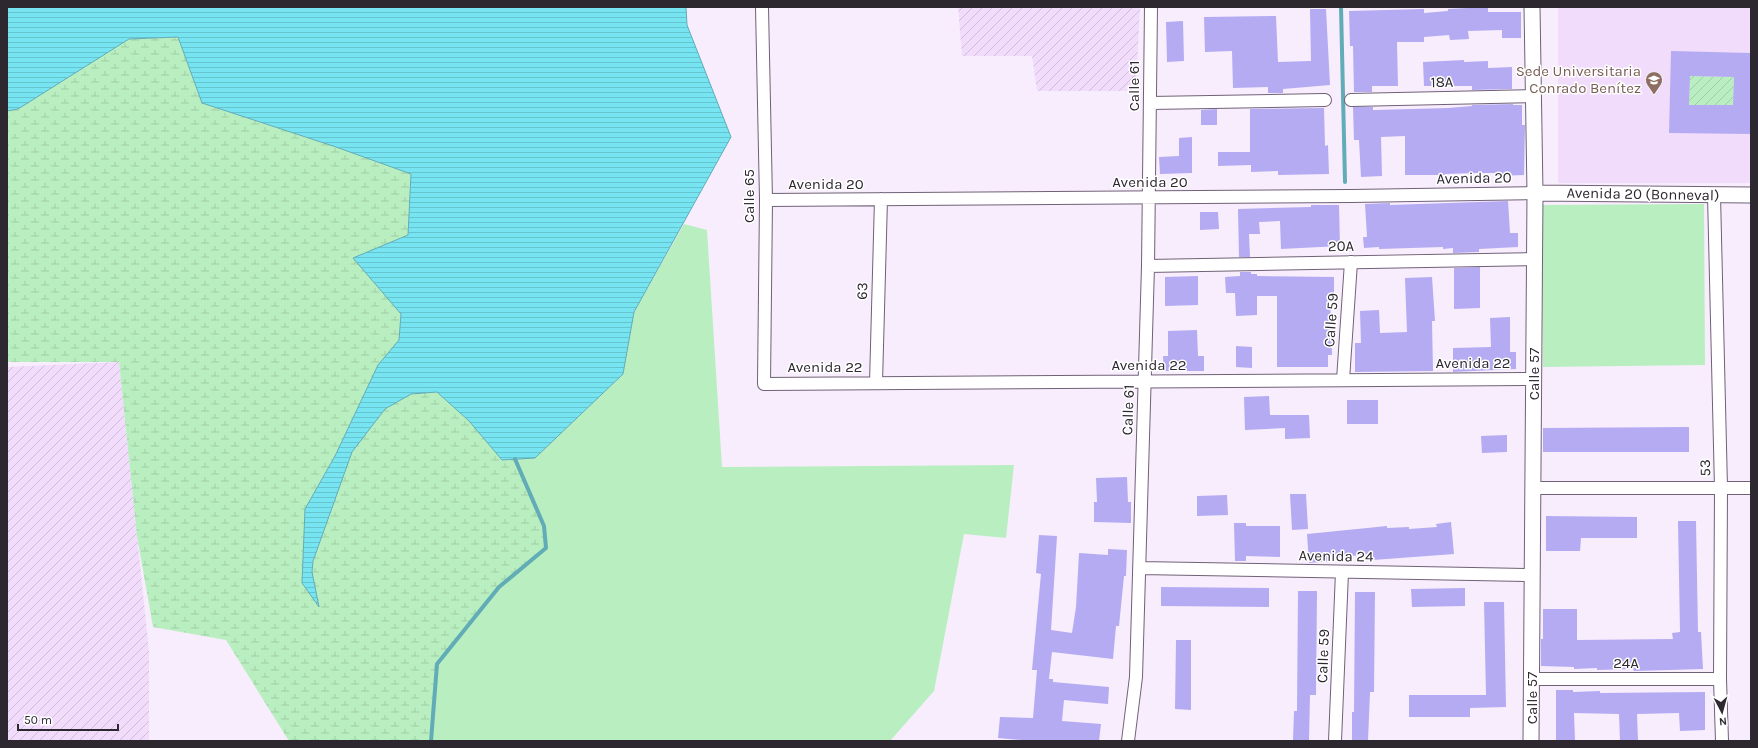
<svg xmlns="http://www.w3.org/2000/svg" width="1758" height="748" viewBox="0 0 1758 748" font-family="Karla,sans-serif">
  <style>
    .built { fill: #f2dcfc }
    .industrial { fill: url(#industrial-furrows) }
    .grass { fill: #b9efc0 }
    .wetland { fill: url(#wetland-marsh) }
    .garden { fill: url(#garden-furrows) }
    .water { fill: url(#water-rules); stroke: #61acb7 }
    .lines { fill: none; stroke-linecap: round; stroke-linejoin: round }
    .stream { stroke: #61acb7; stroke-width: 4 }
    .building { fill: #b4abf3; fill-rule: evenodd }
    .minor-casing { stroke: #706177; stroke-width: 14 }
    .tertiary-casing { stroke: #706177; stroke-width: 17 }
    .minor { stroke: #fff; stroke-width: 12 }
    .tertiary { stroke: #fff; stroke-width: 15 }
    .labels { text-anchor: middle; stroke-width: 3; stroke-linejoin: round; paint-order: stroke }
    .education-label { font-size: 15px; fill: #785e54; stroke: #fff; text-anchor: end }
    .street-label { font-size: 15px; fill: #2d2730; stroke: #fff }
  </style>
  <defs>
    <pattern id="industrial-furrows" width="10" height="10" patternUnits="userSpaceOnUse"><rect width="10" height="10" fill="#f2dcfc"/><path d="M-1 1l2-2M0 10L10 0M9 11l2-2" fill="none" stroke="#d0bdd8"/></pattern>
    <pattern id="wetland-marsh" width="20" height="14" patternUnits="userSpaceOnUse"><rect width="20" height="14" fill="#b9efc0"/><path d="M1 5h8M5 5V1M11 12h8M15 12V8" fill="none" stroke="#9fcda5"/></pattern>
    <pattern id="garden-furrows" width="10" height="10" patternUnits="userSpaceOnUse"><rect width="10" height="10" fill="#b9efc0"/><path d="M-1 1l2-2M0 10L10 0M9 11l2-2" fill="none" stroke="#9fcda5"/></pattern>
    <pattern id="water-rules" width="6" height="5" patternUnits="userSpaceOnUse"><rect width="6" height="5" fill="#77e5f1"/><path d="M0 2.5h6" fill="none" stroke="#67c4cf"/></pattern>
  </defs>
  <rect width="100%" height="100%" fill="#f8edfd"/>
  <path class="built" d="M1558 7H1751V183H1558Z"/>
  <path class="industrial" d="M958 7H1140L1136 91H1037L1032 56H962Z
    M119 362 149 651V741H7V367Z"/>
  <path class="grass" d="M1704 204 1705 365 1543 367 1542 205Z
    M684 224 707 230 722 467 1014 465 1006 538 964 534 934 691 890 741H429L437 664 499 587 546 548 544 526 515 459 535 458 623 374 634 312Z"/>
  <path class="wetland" d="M178 37 202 103 336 147 411 174 408 235 354 258 401 314 399 340 378 366 335 456 305 509 302 583 318 606 312 572 313 561 352 452 385 409 411 394 437 392 469 421 502 460 515 459 544 526 546 548 499 587 437 664 429 741H289L226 640 153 627 137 536 119 362H7V111L18 109 129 39Z"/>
  <path class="garden" d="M1690 76 1734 77 1733 105H1689Z"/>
  <path class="water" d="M7 7H686L687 25 731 137 634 312 623 374 535 458 502 460 469 421 437 392 411 394 385 409 352 452 313 561 312 572 319 607 302 583 305 509 335 456 378 365 399 340 401 314 353 258 408 235 411 174 336 147 202 103 178 37 129 39 18 109 7 111Z"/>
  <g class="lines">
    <path class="stream" d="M1341 7 1345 182
      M431 741 437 664 499 587 546 548 544 526 515 459"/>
  </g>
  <path class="building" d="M1488 7V12H1521V38H1502V30L1468 31 1469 39 1450 40 1449 35 1424 37V42H1397L1398 86H1372V92H1354L1353 46H1350L1349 11 1424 9V13L1448 11V9Z
    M1310 9H1326L1330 85 1283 89V93H1268V87L1233 88 1232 51 1205 52 1204 17 1276 16 1278 62 1311 61Z
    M1183 21 1184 61 1167 62 1166 22Z
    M1671 51 1751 53V134L1669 133ZM1690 76 1734 77 1733 105H1689Z
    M1464 60V62L1488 61V68L1512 67V89L1472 90V86H1424L1423 62Z
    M1513 104V105H1522V125H1525L1524 175 1498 176V173H1475L1445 174V175H1405V136L1381 137 1382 176 1361 177 1359 140H1354L1353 107H1373V110H1376L1448 108 1472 106V105Z
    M1324 108 1325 146 1328 145 1329 174 1278 175V171L1251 172V165L1218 166V152H1250V109Z
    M1217 109V125H1201V110Z
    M1192 137V173L1160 174 1159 157 1179 156V138Z
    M1508 201 1510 233H1518V247L1479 249V252L1453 253V248L1443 249V247L1379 249V247L1364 248 1363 237H1367L1365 204 1390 203V205Z
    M1311 205H1339L1340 246 1281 249 1280 221 1259 222 1260 234H1249L1250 257H1239L1238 209 1311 207Z
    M1200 212H1218L1219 229 1200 230Z
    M1480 267V308L1454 309V268Z
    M1240 272H1251V274H1257V276L1334 277V300H1330L1332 355H1328V367H1277V296H1257V315L1236 316 1235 293H1226L1225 277 1240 276Z
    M1198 276V305L1165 306V277Z
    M1432 277 1435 321H1432L1433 371 1355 372V343H1361L1360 311 1379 310 1380 333 1407 332 1405 278Z
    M1510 317V352H1516V369L1453 372V348L1491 347 1490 318Z
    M1197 330 1198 356H1204V371H1164L1163 356H1168V331Z
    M1236 346 1252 347V368L1236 367Z
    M1269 396 1270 415H1309L1310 438 1285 439V428L1245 430 1244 397Z
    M1347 400H1378V424H1347Z
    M1689 427V452H1543V428Z
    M1507 435V452L1482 453 1481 436Z
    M1127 477 1128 502H1131V523L1094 522V502H1097L1096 478Z
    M1290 494H1306L1308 529 1292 530Z
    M1227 495 1228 515 1197 516V496Z
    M1546 516 1637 517V538H1581L1580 551H1546Z
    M1678 521H1696L1698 632H1701L1703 669 1634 671 1633 669 1597 670V668L1574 669V667L1541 666V639H1543V609H1577V640L1673 639 1672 633 1680 632Z
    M1451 522 1454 554 1373 560 1372 554 1330 558 1331 561 1309 563 1307 534 1387 526V528L1409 527V529L1437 527 1436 524Z
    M1234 523H1246V526H1280V557L1246 556V561H1235Z
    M1039 535 1057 536 1051 630 1072 633 1076 607 1079 553 1108 555V549L1127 550 1126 576H1124L1119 626H1116L1113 659 1052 652 1049 679H1053V682L1109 687 1108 704 1064 700 1062 721 1101 724 1099 741H1033L998 738 1000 717 1033 718 1037 670H1032L1041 574 1036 573Z
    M1161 587 1269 588V607L1161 606Z
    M1465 588V606L1412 607 1411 589Z
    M1298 591H1317L1316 695H1310L1309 741H1293L1294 711H1297Z
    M1355 592H1375L1374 692H1370L1368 741H1352V712H1354Z
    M1484 602H1504L1506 707 1470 708V717H1409V695H1486Z
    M1176 640H1191V710L1175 709Z
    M1556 690H1573V692L1600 691V693L1705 692V730L1680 731 1679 713 1637 714 1638 741H1620L1619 714 1574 713 1575 741H1556Z"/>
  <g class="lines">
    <g class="minor-casing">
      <path id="minor" d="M762 7 766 200 764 384 1534 379
        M1351 100 1533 96
        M1150 103 1325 100
        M1714 195 1721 488 1720 679 1722 741
        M766 200 1351 196 1535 193
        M1148 266 1534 259
        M1343 380 1351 262
        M876 383 881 199
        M1533 488H1751
        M1139 568 1532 575
        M1532 679H1720
        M1128 741 1136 677 1148 266 1151 7
        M1335 741 1342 572"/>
    </g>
    <g class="tertiary-casing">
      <path id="tertiary" d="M1535 193 1751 195
        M1531 741 1535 193 1532 7"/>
    </g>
    <use href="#minor" class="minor"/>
    <use href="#tertiary" class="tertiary"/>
  </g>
  <defs>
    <g id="university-pin" transform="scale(0.9)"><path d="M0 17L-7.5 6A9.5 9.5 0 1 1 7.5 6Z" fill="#8d6e63" stroke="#fff"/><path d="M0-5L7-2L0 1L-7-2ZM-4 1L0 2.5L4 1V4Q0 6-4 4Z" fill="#fff"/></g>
  </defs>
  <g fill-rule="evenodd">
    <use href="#university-pin" x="1654" y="80"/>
  </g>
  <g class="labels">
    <g class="education-label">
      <text x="1641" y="76">Sede Universitaria<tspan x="1641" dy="17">Conrado Benítez</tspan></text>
    </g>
    <g class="street-label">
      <text transform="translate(1442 82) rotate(-1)" y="5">18A</text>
      <text transform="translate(1134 86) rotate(-90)" y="5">Calle 61</text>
      <text transform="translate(1474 178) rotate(-1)" y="5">Avenida 20</text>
      <text x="1150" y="187">Avenida 20</text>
      <text x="826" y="189">Avenida 20</text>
      <text transform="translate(1643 194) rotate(1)" y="5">Avenida 20 (Bonneval)</text>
      <text transform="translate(749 196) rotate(-90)" y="5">Calle 65</text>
      <text transform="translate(1341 246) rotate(-1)" y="5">20A</text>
      <text transform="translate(862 291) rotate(-88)" y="5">63</text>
      <text transform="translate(1331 320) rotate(-86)" y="5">Calle 59</text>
      <text x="1473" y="368">Avenida 22</text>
      <text x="1149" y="370">Avenida 22</text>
      <text x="825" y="372">Avenida 22</text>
      <text transform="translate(1534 374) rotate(-90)" y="5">Calle 57</text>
      <text transform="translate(1128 410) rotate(-88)" y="5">Calle 61</text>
      <text transform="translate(1705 468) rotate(-91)" y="5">53</text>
      <text transform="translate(1336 556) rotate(1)" y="5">Avenida 24</text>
      <text transform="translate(1323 656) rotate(-88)" y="5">Calle 59</text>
      <text x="1626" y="668">24A</text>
      <text transform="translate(1532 698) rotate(-90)" y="5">Calle 57</text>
    </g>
  </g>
  <rect width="1758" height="748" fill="none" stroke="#2d2730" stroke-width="16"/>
  <g transform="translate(1722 712) rotate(174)" stroke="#ffffff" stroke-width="3" paint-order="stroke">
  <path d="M0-3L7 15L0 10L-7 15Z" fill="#2d2730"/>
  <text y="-6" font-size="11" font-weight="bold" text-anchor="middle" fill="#2d2730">N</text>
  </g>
  <path d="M18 724v6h100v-6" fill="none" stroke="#2d2730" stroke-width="2"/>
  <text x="24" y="724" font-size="12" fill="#2d2730" stroke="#ffffff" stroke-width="3" paint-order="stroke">50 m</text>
</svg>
